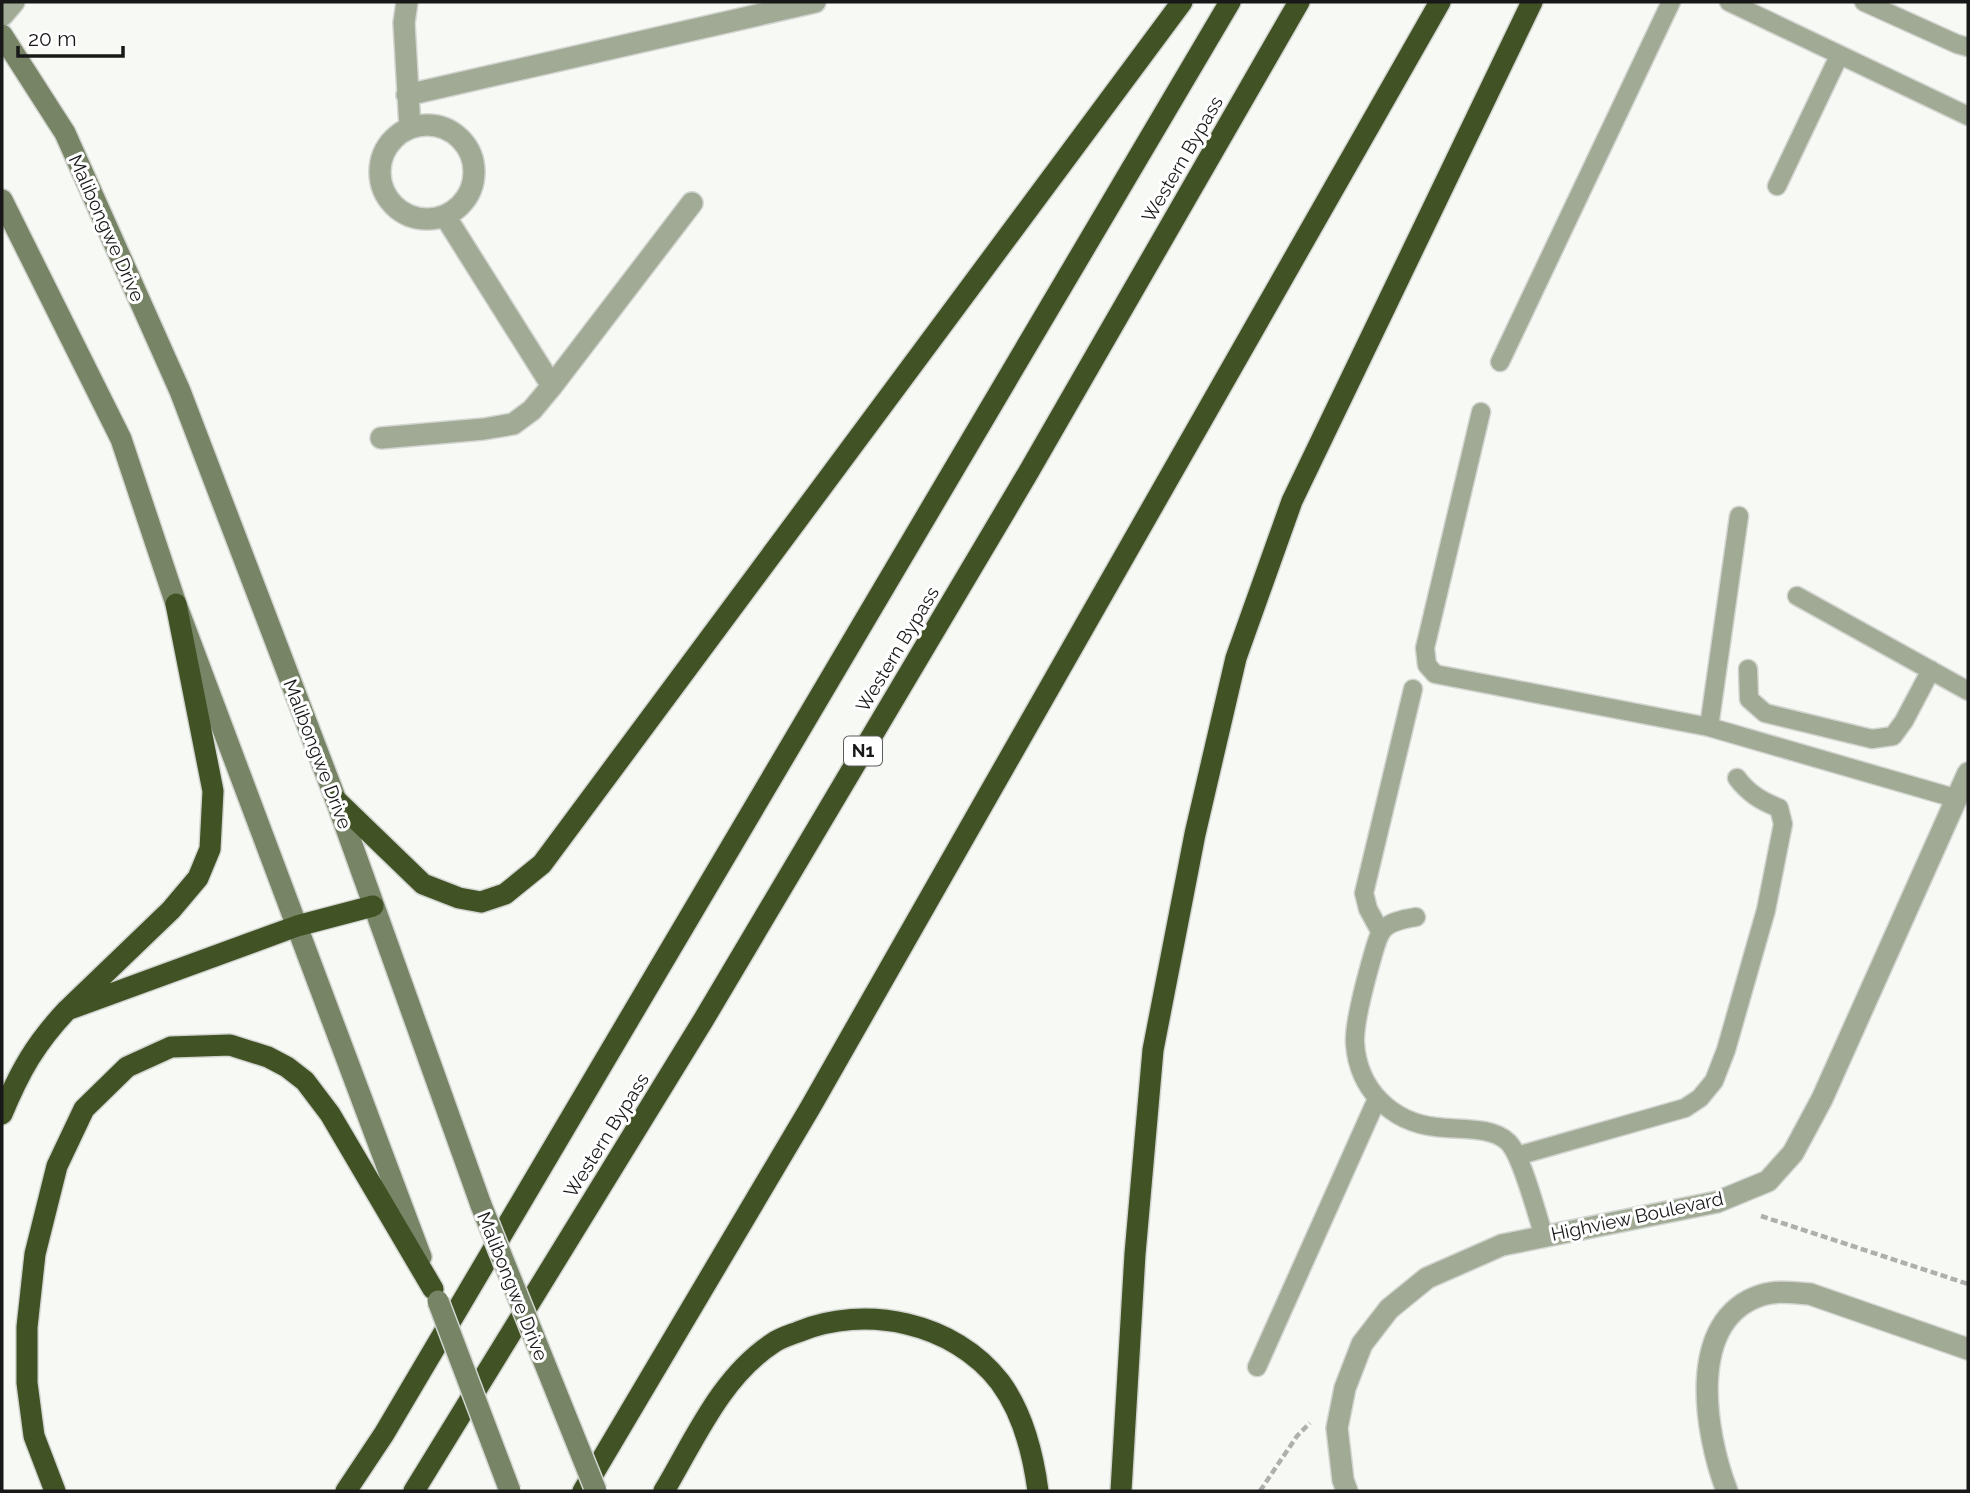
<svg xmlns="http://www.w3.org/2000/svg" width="1970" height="1493" viewBox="0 0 1970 1493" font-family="Raleway,sans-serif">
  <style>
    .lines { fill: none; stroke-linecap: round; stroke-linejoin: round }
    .service-casing { stroke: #d3d5d1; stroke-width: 21 }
    .minor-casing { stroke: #d3d5d1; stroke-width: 24 }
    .secondary-casing { stroke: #d3d5d1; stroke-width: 24 }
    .motorway-casing { stroke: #d3d5d1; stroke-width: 24 }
    .path { stroke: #afb0ad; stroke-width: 4.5; stroke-dasharray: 7 3.5; stroke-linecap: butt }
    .service { stroke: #a0aa94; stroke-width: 18 }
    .minor { stroke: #a0aa94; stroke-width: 21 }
    .secondary { stroke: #778465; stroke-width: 21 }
    .motorway { stroke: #415225; stroke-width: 21 }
    .secondary-bridge-casing { stroke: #d3d5d1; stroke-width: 24; stroke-linecap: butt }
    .secondary-bridge { stroke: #778465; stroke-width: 21 }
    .labels { text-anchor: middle; stroke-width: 6; stroke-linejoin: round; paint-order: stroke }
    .shield { fill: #fff; stroke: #5d5d5d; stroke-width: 2 }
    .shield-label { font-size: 18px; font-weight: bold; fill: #171817 }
    .street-label { font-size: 19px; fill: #171817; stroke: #fff }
  </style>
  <rect width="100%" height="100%" fill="#f7f9f4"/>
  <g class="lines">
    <g class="service-casing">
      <path id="service" d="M1729 2 1968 116
        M1864 2 1957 44 1968 47
        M1777 186 1839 56
        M1500 362 1671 2
        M1481 412 1425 648 1427 665 1435 674 1709 727 1958 799
        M1797 596 1968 691
        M1748 669 1749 699 1765 713 1872 739 1893 736 1904 721 1931 670
        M1709 727 1739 516
        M1416 917C1378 923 1380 931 1370 965 1365 983 1354 1025 1355 1043 1358 1089 1391 1122 1436 1127 1458 1130 1492 1126 1508 1142 1522 1155 1537 1216 1544 1236
        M1380 931 1368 909 1364 893 1413 689
        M1517 1156 1685 1108 1700 1098 1714 1081 1726 1050 1766 910 1783 824 1779 808C1761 801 1748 793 1737 778
        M1257 1367 1377 1099"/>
    </g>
    <g class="minor-casing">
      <path id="minor" d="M407 2 404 23 410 128
        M2 16 14 2
        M407 95 815 2
        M380 172a47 47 0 1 1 94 0a47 47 0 1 1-94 0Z
        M445 216 552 386
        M381 438 484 429 513 424 532 410 552 386 692 203
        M1347 1491 1343 1480 1337 1428 1345 1388 1362 1344 1389 1309 1427 1278 1502 1245 1717 1202 1768 1181 1793 1153 1822 1099 1968 773
        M1727 1491C1705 1434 1685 1319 1762 1295 1777 1290 1794 1293 1810 1294L1968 1349"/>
    </g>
    <g class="secondary-casing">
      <path id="secondary" d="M2 35 65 133 180 391 336 800 481 1205
        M2 200 121 439 176 604 421 1257"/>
    </g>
    <g class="motorway-casing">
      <path id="motorway" d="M336 800 423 884 459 898 481 902 505 894 542 864 1182 2
        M67 1010 171 910 198 878 210 849 213 791 176 604
        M2 1114C20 1071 35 1044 67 1010L297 926 373 906
        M55 1491 34 1436 27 1383V1327L35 1254 57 1166 84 1109 127 1067 171 1047 230 1045 268 1057 287 1067 305 1081 330 1114 433 1289
        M346 1491 384 1434 1230 2
        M414 1491 704 1019 1028 473 1299 2
        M583 1491 810 1108 1440 2
        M664 1491C695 1439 721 1377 773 1343 780 1338 790 1335 798 1332 865 1304 954 1322 1000 1382 1023 1413 1033 1453 1038 1491
        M1121 1491 1135 1254 1153 1050 1195 834 1236 658 1292 501 1532 2"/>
    </g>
    <path class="path" d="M1761 1216 1968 1284
      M1260 1491 1297 1436 1310 1423"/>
    <use href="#service" class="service"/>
    <use href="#minor" class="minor"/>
    <use href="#secondary" class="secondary"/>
    <use href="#motorway" class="motorway"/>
    <g class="secondary-bridge-casing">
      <path id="secondary-bridge" d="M481 1205 596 1491
        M438 1301 510 1491"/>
    </g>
    <use href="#secondary-bridge" class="secondary-bridge"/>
  </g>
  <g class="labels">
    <rect class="shield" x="844" y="736.5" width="38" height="29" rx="5"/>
    <g class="shield-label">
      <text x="863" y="757">N1</text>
    </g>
    <g class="street-label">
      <text transform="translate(1182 159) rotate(-60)" y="7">Western Bypass</text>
      <text transform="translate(107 228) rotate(66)" y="7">Malibongwe Drive</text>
      <text transform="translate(897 649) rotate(-59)" y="7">Western Bypass</text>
      <text transform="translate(318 754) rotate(69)" y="7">Malibongwe Drive</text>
      <text transform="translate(606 1135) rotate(-58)" y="7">Western Bypass</text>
      <text transform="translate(1637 1216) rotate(-12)" y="7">Highview Boulevard</text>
      <text transform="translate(513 1286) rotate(68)" y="7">Malibongwe Drive</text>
    </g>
  </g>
  <rect width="1970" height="1493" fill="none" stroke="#171817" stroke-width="7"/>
  <path d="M18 46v10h105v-10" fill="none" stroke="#171817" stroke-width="3.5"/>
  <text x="28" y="46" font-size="21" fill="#171817" stroke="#ffffff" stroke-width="5" paint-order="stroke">20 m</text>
</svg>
